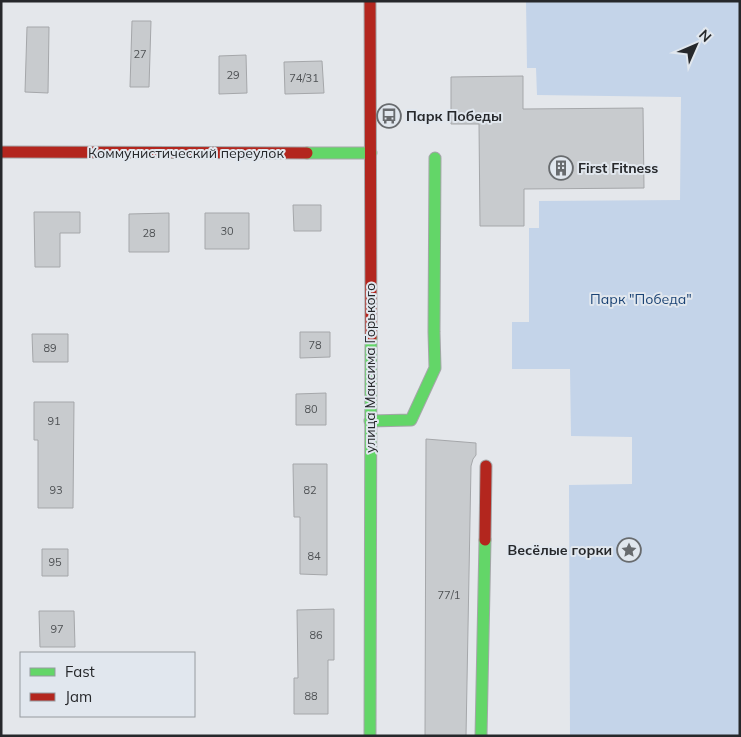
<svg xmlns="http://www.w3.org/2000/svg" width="741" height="737" viewBox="0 0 741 737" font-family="Mulish,sans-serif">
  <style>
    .green { fill: #c4d4e9 }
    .building { fill: #c8cbce; stroke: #a5a7aa }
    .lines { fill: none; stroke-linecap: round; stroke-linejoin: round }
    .fast-casing { stroke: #a4a6a8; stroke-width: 13 }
    .jam-casing { stroke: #a4a6a8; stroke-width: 13 }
    .fast { stroke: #63d668; stroke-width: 11 }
    .jam { stroke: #b3261e; stroke-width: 11 }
    .labels { text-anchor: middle; stroke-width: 4; stroke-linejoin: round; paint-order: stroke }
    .number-label { font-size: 11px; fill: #4e5154 }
    .poi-label { font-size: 14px; font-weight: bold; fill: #26282b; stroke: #e1e7ee; text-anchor: start }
    .street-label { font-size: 14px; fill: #26282b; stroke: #e1e7ee }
    .park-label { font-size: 14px; fill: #1b4374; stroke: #e1e7ee }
  </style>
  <rect width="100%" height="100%" fill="#e4e7eb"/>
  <path class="green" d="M526 1H740V736H570L569 485 632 484V437L571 436 570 369H512V322H529V228H539V201L680 200 681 97 537 95 536 68H527Z"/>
  <path class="building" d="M132 21H151L149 87H130Z
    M27 27H49L48 93 25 92Z
    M246 55 247 93 219 94V56Z
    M322 61 324 93 285 94 284 62Z
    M523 76V109L643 108 644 188 524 189V226H480L479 124H451V77Z
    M293 205H321V231H294Z
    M34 212H80V233H60V267H35Z
    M169 213V252H129V214Z
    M205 213H249V249H205Z
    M300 332H330V357L300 358Z
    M32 334H68V362H33Z
    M326 393V425H296V394Z
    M34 402H74L73 508H38V440H34Z
    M426 439 476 443V455L473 459 471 466 466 736H425Z
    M293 464H327V575L300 574V517H294Z
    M42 549H68V576H42Z
    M334 609V660H328V714H294V678H298L297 610Z
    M39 611H74L75 647H40Z"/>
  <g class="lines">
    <g class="fast-casing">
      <path id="fast" d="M307 153H371
        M370 421 411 420 435 368 434 332 435 158
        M370 736 371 338
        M481 736 485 540"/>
    </g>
    <g class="jam-casing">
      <path id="jam" d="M370 1 371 338
        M1 152 307 153
        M485 540 486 466"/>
    </g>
    <use href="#fast" class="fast"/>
    <use href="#jam" class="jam"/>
  </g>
  <defs>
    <g id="bus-ring" transform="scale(1.25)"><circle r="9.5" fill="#e1e7ee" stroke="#686b6e" stroke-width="1.5"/><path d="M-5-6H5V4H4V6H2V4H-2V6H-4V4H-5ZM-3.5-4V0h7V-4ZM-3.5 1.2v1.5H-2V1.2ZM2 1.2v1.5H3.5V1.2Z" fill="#686b6e"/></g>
    <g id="building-ring" transform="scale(1.25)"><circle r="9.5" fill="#e1e7ee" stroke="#686b6e" stroke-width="1.5"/><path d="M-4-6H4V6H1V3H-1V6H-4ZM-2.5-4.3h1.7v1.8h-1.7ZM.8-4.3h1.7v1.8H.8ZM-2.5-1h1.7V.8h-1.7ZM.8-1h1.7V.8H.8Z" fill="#686b6e"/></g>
    <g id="sight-ring" transform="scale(1.25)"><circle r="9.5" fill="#e1e7ee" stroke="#686b6e" stroke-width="1.5"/><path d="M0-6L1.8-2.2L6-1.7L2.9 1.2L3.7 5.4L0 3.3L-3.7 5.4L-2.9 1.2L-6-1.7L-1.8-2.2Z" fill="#686b6e"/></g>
  </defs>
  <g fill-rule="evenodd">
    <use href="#bus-ring" x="389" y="116"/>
    <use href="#building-ring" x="561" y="168"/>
    <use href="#sight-ring" x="629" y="550"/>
  </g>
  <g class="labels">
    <g class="number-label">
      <text x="140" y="58">27</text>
      <text x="233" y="79">29</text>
      <text x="304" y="82">74/31</text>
      <text x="227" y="235">30</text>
      <text x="149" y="237">28</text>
      <text x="315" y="349">78</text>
      <text x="50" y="352">89</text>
      <text x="311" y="413">80</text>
      <text x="54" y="425">91</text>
      <text x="56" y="494">93</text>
      <text x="310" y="494">82</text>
      <text x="314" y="560">84</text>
      <text x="55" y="566">95</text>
      <text x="449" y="599">77/1</text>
      <text x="57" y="633">97</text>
      <text x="316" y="639">86</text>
      <text x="311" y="700">88</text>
    </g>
    <g class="poi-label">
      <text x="406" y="121">Парк Победы</text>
      <text x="578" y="173">First Fitness</text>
      <text x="612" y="555" text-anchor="end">Весёлые горки</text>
    </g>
    <g class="street-label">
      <text x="186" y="158">Коммунистический переулок</text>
      <text transform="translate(370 368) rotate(-90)" y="5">улица Максима Горького</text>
    </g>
    <g class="park-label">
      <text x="641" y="304">Парк "Победа"</text>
    </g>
  </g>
  <rect width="741" height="737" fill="none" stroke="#26282b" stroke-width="5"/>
  <rect x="20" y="652" width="175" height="65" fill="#e1e7ee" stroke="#969ba0"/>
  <rect x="30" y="668" width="25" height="8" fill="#63d668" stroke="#969ba0"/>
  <text x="65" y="677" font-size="15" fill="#26282b">Fast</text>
  <rect x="30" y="693" width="25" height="8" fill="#b3261e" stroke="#969ba0"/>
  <text x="65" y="702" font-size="15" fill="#26282b">Jam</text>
  <g transform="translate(696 45) rotate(45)" stroke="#e1e7ee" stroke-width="4" paint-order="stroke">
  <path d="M0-4L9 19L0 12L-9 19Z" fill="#26282b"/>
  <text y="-8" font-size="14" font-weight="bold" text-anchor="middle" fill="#26282b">N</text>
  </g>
</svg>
